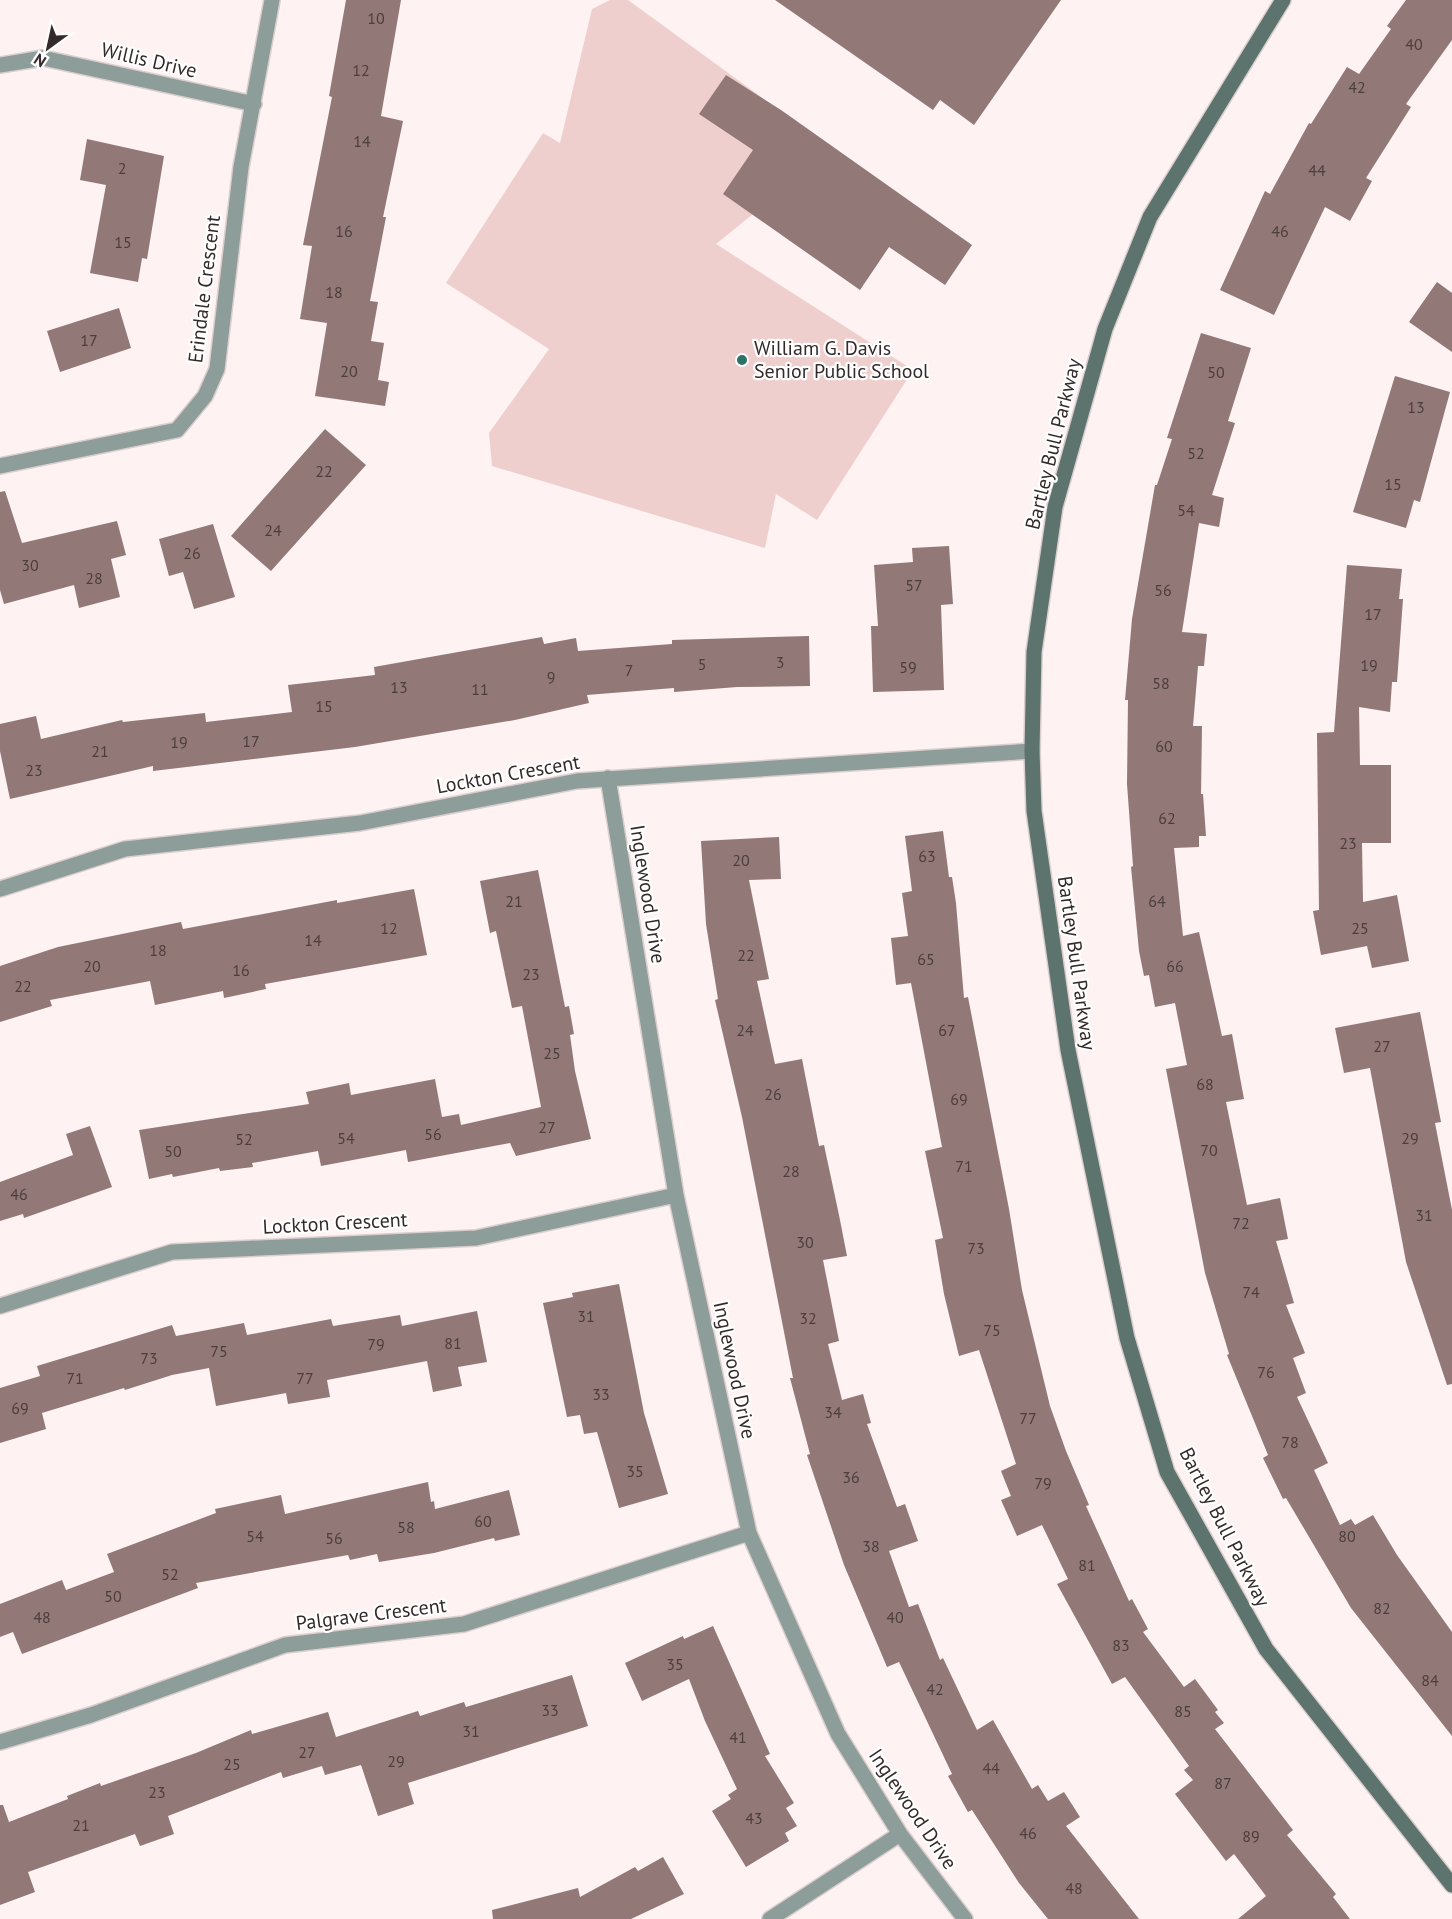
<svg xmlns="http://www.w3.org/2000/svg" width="1452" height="1919" viewBox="0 0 1452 1919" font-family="'PT Sans',sans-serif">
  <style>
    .green { fill: #efcfce }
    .building { fill: #927877 }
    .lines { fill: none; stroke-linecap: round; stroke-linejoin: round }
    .street-casing { stroke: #dacece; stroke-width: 18 }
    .secondary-casing { stroke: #dacece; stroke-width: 18 }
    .street { stroke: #8d9d99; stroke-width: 15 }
    .secondary { stroke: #5c736e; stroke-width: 15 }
    .poi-dot { fill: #2d7266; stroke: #fff; stroke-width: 2 }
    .labels { text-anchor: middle; stroke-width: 4.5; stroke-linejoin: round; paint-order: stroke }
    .number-label { font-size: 16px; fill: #4c3e3d }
    .street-label { font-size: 20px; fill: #352a2a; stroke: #fff }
    .poi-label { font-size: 20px; fill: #352a2a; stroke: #fff; text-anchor: start }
  </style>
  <rect width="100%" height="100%" fill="#fef2f2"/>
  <path class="green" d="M610 0H628L797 123 758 210 716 244 913 370 817 520 776 494 765 548 492 466 489 433 549 349 446 283 543 133 560 143 592 9Z"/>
  <path class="building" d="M346 0H401L381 116 403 121 383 217H386L370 301 378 302 371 341 384 343 378 380 389 382 385 406 315 396 327 323 300 319 312 246 303 245 332 97 329 96Z
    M775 0H1061L974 125 940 100 933 110Z
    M1406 0H1452V40L1406 104 1411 107 1366 178 1372 181 1350 221 1325 207 1274 315 1220 290 1265 191 1270 194 1309 123 1311 124 1347 67 1359 74 1391 29 1387 26Z
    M726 75 781 110 972 245 945 285 889 247 860 290 723 194 753 150 699 114Z
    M87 139 164 156 147 259 142 258 138 282 90 273 106 185 80 180Z
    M1437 282 1452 293V352L1409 322Z
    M119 308 131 348 60 372 47 331Z
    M1201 333 1251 348 1228 421 1235 423 1212 495 1224 498 1219 527 1199 523 1182 632 1207 634 1204 666H1198L1193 726H1202L1201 794H1203L1206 836H1199V847L1174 848 1183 936 1199 932 1222 1036 1232 1034 1244 1099 1226 1102 1247 1205 1280 1198 1288 1239 1276 1241 1294 1303 1286 1305 1305 1353 1293 1358 1306 1393 1297 1397 1328 1463 1314 1470 1340 1525 1351 1519 1355 1525 1373 1515 1397 1555 1452 1632V1736L1351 1608 1286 1498 1283 1499 1263 1458 1268 1455 1227 1355 1229 1354 1205 1273 1166 1069 1187 1065 1175 1003 1155 1007 1149 975 1144 976 1139 951 1131 867 1133 866 1127 784 1128 700H1125L1132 619 1155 485H1157L1172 439 1167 438Z
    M1395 376 1450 392 1420 502 1414 500 1406 528 1353 512Z
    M325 429 366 465 271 571 231 536Z
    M5 491 22 543 117 521 126 555 111 559 120 597 79 608 74 585 4 604 0 590V492Z
    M213 524 235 597 194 609 183 572 169 576 159 539Z
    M949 546 953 604 941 605 944 690 873 692 871 626H878L874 565 913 562 912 548Z
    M1347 565 1402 569 1399 599H1403L1397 682H1392L1390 712 1359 707 1360 765H1391V843H1362L1363 902 1397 895 1409 961 1372 968 1367 946 1321 955 1313 911 1319 910 1317 733 1334 732Z
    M809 636 810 686 737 687 674 692V688L587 695 589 703 515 720 355 747 153 771V766L10 799 0 751V724L36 716 41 739 122 720 123 722 205 713 206 722 292 712 288 685 375 675 374 667 542 637 544 644 576 638 578 651 672 644V640Z
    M943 831 949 877H952L956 903 964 998 968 997 1009 1209 1022 1290 1050 1406 1066 1451 1089 1505 1086 1506 1129 1601 1132 1599 1148 1629 1143 1632 1184 1687 1195 1679 1218 1710 1215 1712 1224 1723 1215 1729 1293 1830 1287 1835 1336 1894 1333 1897 1350 1919H1238L1266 1896 1234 1854 1226 1861 1175 1794 1193 1780 1184 1770 1189 1766 1125 1677 1112 1684 1057 1584 1068 1579 1042 1525 1017 1536 1001 1500 1011 1496 1001 1471 1016 1464 979 1350 959 1356 944 1294 935 1240 943 1238 925 1151 942 1147 911 983 896 985 891 938 908 936 902 893 912 891 905 836Z
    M779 837 781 879 749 880 769 979 757 981 775 1064 802 1059 819 1146 824 1145 839 1215 847 1256 823 1260 839 1341 828 1344 842 1400 863 1394 871 1423 867 1424 897 1507 905 1504 918 1541 889 1551 909 1607 918 1604 940 1660 943 1658 977 1730 993 1720 1032 1789 1038 1785 1048 1801 1064 1792 1080 1817 1066 1826 1139 1919H1048L1019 1883 972 1810 968 1812 948 1776 952 1774 899 1662 887 1667 844 1565 807 1455 810 1454 790 1378H793L742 1117 715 1000 718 999 706 924 701 841Z
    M538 870 565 1007 569 1006 574 1034 570 1035 575 1071 591 1139 516 1156 510 1143 408 1162 406 1150 321 1166 318 1151 252 1163 253 1167 220 1171 219 1168 173 1177 172 1174 149 1179 139 1130 309 1104 306 1092 349 1083 351 1095 435 1079 442 1117 459 1114 461 1125 541 1107 522 1006 512 1008 496 931 490 933 480 881Z
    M414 889 427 955 265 984 266 989 224 998 223 991 155 1005 150 981 50 1000 52 1006 0 1022V966L58 947 181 922 183 929 337 900V903Z
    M1420 1012 1441 1122 1435 1123 1452 1210V1384L1447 1385 1406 1262 1370 1068 1344 1073 1335 1028Z
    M90 1126 112 1187 24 1218 23 1214 0 1221V1182L73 1155 66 1134Z
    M619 1284 644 1413 668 1494 619 1508 597 1432 584 1434 580 1415 567 1417 543 1303 573 1297 572 1293Z
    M477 1311 487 1362 458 1367 462 1386 433 1392 427 1361 327 1380 330 1397 288 1404 286 1393 216 1406 209 1368 172 1375 125 1390 124 1388 42 1413 46 1429 0 1443V1388L40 1376 37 1366 172 1325 176 1336 244 1323 247 1335 331 1319 333 1326 400 1315 402 1326Z
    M428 1482 431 1502 434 1501 435 1509 509 1490 520 1535 495 1541 494 1538 434 1553 379 1562 377 1554 350 1560 348 1555 196 1583 198 1588 22 1654 13 1632 0 1637V1604L62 1580 66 1590 114 1572 107 1554 216 1513 215 1509 281 1495 285 1514Z
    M713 1626 770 1754 765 1756 794 1803 786 1808 797 1826 785 1833 789 1841 746 1867 712 1811 731 1799 728 1795 737 1789 705 1721 689 1679 642 1701 625 1663 683 1636 684 1639Z
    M572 1675 588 1726 408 1783 414 1804 378 1816 361 1765 325 1775 322 1766 283 1778 281 1772 168 1816 174 1834 140 1846 135 1834 28 1872 35 1892 0 1905V1805H3L9 1822 68 1799 67 1796 100 1783 101 1786 196 1753 251 1730 252 1734 328 1712 336 1737 418 1711 420 1716 464 1702 466 1707Z
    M663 1857 684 1894 631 1919H493L492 1910 578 1888 580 1897 635 1867 638 1871Z"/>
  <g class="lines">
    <g class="street-casing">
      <path id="street" d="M0 65 43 58 254 104
        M0 466 177 430 205 396 217 369 241 167 272 0
        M608 778 676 1195 749 1533 838 1734 900 1834 965 1919
        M0 889 125 849 360 823 577 781 1032 751
        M0 1306 172 1252 476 1238 676 1195
        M0 1742 91 1715 285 1645 464 1624 749 1533
        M770 1919 900 1834"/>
    </g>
    <g class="secondary-casing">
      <path id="secondary" d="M1283 0 1150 217 1105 329 1055 507 1034 652 1032 751 1034 811 1068 1050 1127 1338 1167 1472 1266 1649 1452 1885"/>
    </g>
    <use href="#street" class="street"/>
    <use href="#secondary" class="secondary"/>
  </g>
  <circle class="poi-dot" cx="742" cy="360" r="6"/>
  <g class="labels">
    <g class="number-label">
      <text x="376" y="24">10</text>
      <text x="1414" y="50">40</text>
      <text x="361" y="76">12</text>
      <text x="1357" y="93">42</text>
      <text x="362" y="147">14</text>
      <text x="122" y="174">2</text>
      <text x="1317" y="176">44</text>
      <text x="344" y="237">16</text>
      <text x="1280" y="237">46</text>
      <text x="123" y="248">15</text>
      <text x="334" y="298">18</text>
      <text x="89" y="346">17</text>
      <text x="349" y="377">20</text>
      <text x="1216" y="378">50</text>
      <text x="1416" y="413">13</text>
      <text x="1196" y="459">52</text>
      <text x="324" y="477">22</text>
      <text x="1393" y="490">15</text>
      <text x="1186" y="516">54</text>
      <text x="273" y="536">24</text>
      <text x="192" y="559">26</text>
      <text x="30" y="571">30</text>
      <text x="94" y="584">28</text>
      <text x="914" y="591">57</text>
      <text x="1163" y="596">56</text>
      <text x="1373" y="620">17</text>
      <text x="780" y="668">3</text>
      <text x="702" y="670">5</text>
      <text x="1369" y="671">19</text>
      <text x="908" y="673">59</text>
      <text x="629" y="676">7</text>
      <text x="551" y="683">9</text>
      <text x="1161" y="689">58</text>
      <text x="399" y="693">13</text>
      <text x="480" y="695">11</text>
      <text x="324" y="712">15</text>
      <text x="251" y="747">17</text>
      <text x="179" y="748">19</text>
      <text x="1164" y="752">60</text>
      <text x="100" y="757">21</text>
      <text x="34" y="776">23</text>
      <text x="1167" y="824">62</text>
      <text x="1348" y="849">23</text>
      <text x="927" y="862">63</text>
      <text x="741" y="866">20</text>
      <text x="514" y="907">21</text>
      <text x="1157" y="907">64</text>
      <text x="389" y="934">12</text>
      <text x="1360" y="934">25</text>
      <text x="313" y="946">14</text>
      <text x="158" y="956">18</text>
      <text x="746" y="961">22</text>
      <text x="926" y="965">65</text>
      <text x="92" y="972">20</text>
      <text x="1175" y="972">66</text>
      <text x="241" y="976">16</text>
      <text x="531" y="980">23</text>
      <text x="23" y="992">22</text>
      <text x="745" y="1036">24</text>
      <text x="947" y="1036">67</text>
      <text x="1382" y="1052">27</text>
      <text x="552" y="1059">25</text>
      <text x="1205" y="1090">68</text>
      <text x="773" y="1100">26</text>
      <text x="959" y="1105">69</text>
      <text x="547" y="1133">27</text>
      <text x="433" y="1140">56</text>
      <text x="346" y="1144">54</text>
      <text x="1410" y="1144">29</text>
      <text x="244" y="1145">52</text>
      <text x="1209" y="1156">70</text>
      <text x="173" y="1157">50</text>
      <text x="964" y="1172">71</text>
      <text x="791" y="1177">28</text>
      <text x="19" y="1200">46</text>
      <text x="1424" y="1221">31</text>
      <text x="1241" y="1229">72</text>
      <text x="805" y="1248">30</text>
      <text x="976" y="1254">73</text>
      <text x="1251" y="1298">74</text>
      <text x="586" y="1322">31</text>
      <text x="808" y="1324">32</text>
      <text x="992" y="1336">75</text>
      <text x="453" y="1349">81</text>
      <text x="376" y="1350">79</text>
      <text x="219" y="1357">75</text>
      <text x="149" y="1364">73</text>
      <text x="1266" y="1378">76</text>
      <text x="75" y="1384">71</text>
      <text x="305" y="1384">77</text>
      <text x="601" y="1400">33</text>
      <text x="20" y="1414">69</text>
      <text x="833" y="1418">34</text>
      <text x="1028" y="1424">77</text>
      <text x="1290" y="1448">78</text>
      <text x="635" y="1477">35</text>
      <text x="851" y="1483">36</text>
      <text x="1043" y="1489">79</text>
      <text x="483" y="1527">60</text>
      <text x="406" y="1533">58</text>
      <text x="255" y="1542">54</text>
      <text x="1347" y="1542">80</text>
      <text x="334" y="1544">56</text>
      <text x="871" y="1552">38</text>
      <text x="1087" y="1571">81</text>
      <text x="170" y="1580">52</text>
      <text x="113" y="1602">50</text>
      <text x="1382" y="1614">82</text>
      <text x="42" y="1623">48</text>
      <text x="895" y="1623">40</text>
      <text x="1121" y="1651">83</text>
      <text x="675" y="1670">35</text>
      <text x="1430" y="1686">84</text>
      <text x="935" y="1695">42</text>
      <text x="550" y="1716">33</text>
      <text x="1183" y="1717">85</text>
      <text x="471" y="1737">31</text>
      <text x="738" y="1743">41</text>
      <text x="307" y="1758">27</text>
      <text x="396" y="1767">29</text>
      <text x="232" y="1770">25</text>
      <text x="991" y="1774">44</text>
      <text x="1223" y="1789">87</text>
      <text x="157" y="1798">23</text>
      <text x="754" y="1824">43</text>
      <text x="81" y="1831">21</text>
      <text x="1028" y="1839">46</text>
      <text x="1251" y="1842">89</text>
      <text x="1074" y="1894">48</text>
    </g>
    <g class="street-label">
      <text transform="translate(149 60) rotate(13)" y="7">Willis Drive</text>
      <text transform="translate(204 289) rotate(-83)" y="7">Erindale Crescent</text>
      <text transform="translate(1053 444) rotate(-76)" y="7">Bartley Bull Parkway</text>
      <text transform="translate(508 774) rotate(-10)" y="7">Lockton Crescent</text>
      <text transform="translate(648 894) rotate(81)" y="7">Inglewood Drive</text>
      <text transform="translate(1077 963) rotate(82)" y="7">Bartley Bull Parkway</text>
      <text transform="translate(335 1223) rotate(-3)" y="7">Lockton Crescent</text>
      <text transform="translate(735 1370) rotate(78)" y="7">Inglewood Drive</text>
      <text transform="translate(1225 1527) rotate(63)" y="7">Bartley Bull Parkway</text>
      <text transform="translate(371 1614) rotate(-7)" y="7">Palgrave Crescent</text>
      <text transform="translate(913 1809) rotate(56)" y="7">Inglewood Drive</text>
    </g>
    <g class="poi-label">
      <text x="754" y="355">William G. Davis<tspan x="754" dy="23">Senior Public School</tspan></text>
    </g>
  </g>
  <g transform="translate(48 48) rotate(213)" stroke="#ffffff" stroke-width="4.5" paint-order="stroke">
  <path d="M0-4.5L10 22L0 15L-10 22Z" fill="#352a2a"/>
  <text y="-9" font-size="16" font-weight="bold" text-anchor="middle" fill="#352a2a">N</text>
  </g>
</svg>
